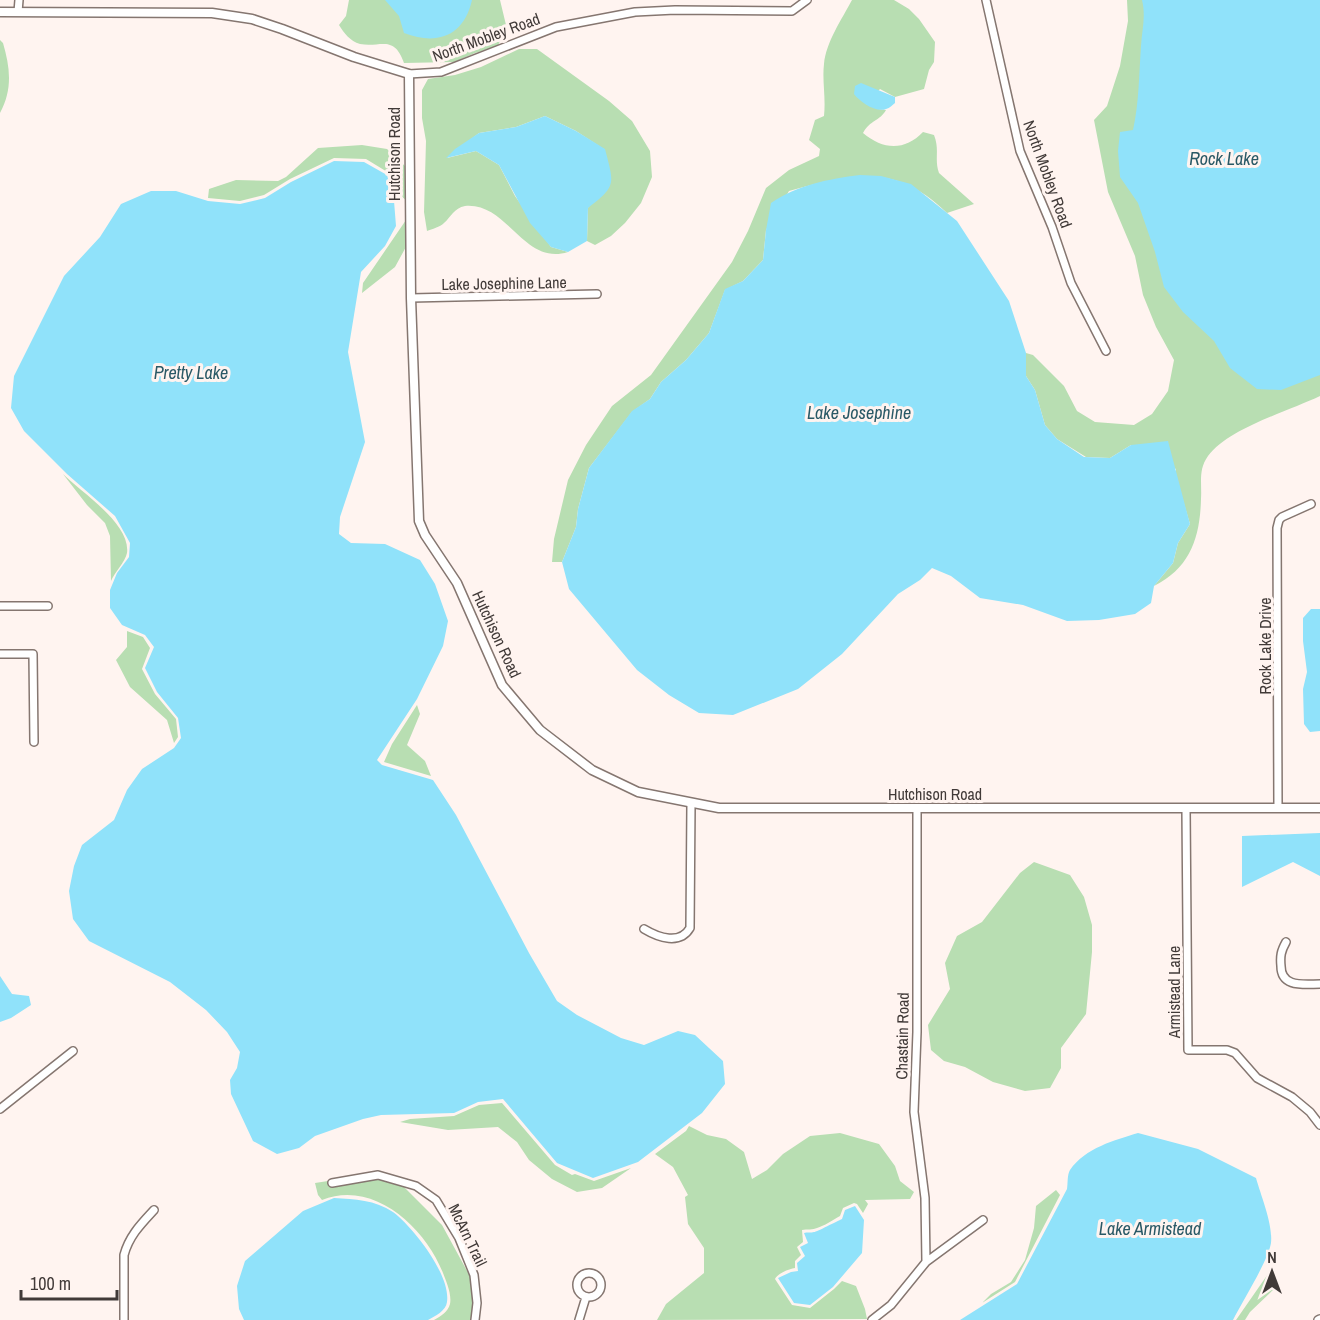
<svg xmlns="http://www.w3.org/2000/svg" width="1320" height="1320" viewBox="0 0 1320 1320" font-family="'Archivo Narrow',sans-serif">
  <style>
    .green { fill: #b8deb2 }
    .water { fill: #90e2fa }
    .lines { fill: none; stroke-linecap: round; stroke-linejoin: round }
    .minor-casing { stroke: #857670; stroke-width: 10 }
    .tertiary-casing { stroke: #857670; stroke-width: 11 }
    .minor { stroke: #fff; stroke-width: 7 }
    .tertiary { stroke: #fff; stroke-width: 8 }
    .labels { text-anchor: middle; stroke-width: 6; stroke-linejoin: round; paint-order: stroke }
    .street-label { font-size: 16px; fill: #413a38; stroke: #fff4f0 }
    .water-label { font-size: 18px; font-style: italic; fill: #2a5966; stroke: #fff4f0 }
  </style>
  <rect width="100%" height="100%" fill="#fff4f0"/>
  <path class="green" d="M349 0H500L506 25 498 46 475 53 454 62 404 63C394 34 380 48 360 44 350 41 344 33 339 25L346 16Z
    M852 0H894L909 9 919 19 935 42 934 62 929 70 924 89 895 97 880 89 866 104 878 109 886 110C880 121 870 120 863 133 883 150 905 151 923 132L934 135C940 150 934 159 939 173L974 204 947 213C894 162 853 174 789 191L766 230 763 260 743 281 725 290 709 333 686 360 661 382 650 399 632 412 589 468 578 509 576 527 562 562H552L554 539 568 480 586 445 612 406 651 375 732 262 748 231 766 188 789 170 819 156 820 149 809 140 815 120 824 116C826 97 822 81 824 64 826 42 842 19 852 0Z
    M1127 0H1320V396C1289 411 1229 428 1208 456 1198 470 1202 483 1201 499 1200 538 1190 568 1154 586L1173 563 1178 543 1190 524 1176 477V469L1131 445 1110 458 1086 457 1057 439 1045 425 1035 390 1026 376V353L1033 355 1064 386 1077 411 1095 422 1134 425 1152 414 1168 391 1174 360 1156 327 1143 295 1135 256 1108 192 1094 120 1107 106 1120 66 1128 21Z
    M0 40 3 43C10 67 13 89 0 113Z
    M519 49H537L609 101 632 121 650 151 652 177 641 203 625 223 611 236 595 245 587 241 588 208 605 150 576 131 545 116 516 127 479 133 447 158 476 151 499 165 515 196 551 247 568 252C523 266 508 202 465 206 454 208 451 217 444 223 440 227 432 229 427 231L424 212 426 141 422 118V90L428 79 455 75 481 67Z
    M362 145 387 149 406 167V200L394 191 389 173 366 159 334 158 290 179 264 195 240 201 208 198 209 189 236 180 278 181 286 177 318 148Z
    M406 220 407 245 395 267 362 293 363 283Z
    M63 474C81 492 131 524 127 553 125 562 115 572 111 581L110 536 105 523 87 505Z
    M127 631 143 637 150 648 142 669 155 694 176 719 178 737 174 743 167 720 130 687 116 660 127 647Z
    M417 705 420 714 407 745 425 761 431 776 384 762 392 744Z
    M1034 862 1070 875 1084 897 1092 925V952L1086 1014 1061 1048V1068L1050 1088 1025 1091 993 1082 965 1067 944 1061 931 1050 928 1025 950 989 945 963 957 936 982 922 1020 873Z
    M502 1103 555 1165 572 1175 575 1174 594 1181 631 1168 602 1188 577 1192 552 1179 529 1160 517 1142 498 1127 448 1130 400 1122 410 1119 454 1116 479 1105Z
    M689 1126 707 1135 726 1139 744 1152 752 1179 767 1170 783 1154 810 1136 840 1133 879 1144 895 1166 900 1181 914 1192 910 1199 865 1200 868 1204 863 1213 857 1204 854 1203 843 1208 840 1216C833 1220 824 1226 817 1228 813 1230 807 1229 802 1230L803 1242 797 1247 801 1255 795 1261V1268C789 1269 778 1273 775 1279L792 1305 810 1308 834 1289 842 1281 856 1286 865 1309 867 1319 657 1320 666 1304 704 1273V1248L688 1224 685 1197 688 1195 673 1167 655 1154 686 1131Z
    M378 1179 403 1186 442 1225 472 1280 474 1303 471 1320H434C441 1316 448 1312 450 1304 452 1294 446 1281 443 1273 425 1227 373 1179 322 1200L318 1195 315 1183 328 1181 329 1187Z
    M1056 1190 1060 1195 1015 1282 982 1303 991 1294 1011 1282 1025 1260 1034 1228 1036 1206Z
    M1268 1274 1273 1290 1250 1312 1245 1320H1236Z"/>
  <path class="water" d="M385 0H472C464 36 437 46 404 33L399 16Z
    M1142 0H1320V375L1281 390 1257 389 1230 368 1214 341 1183 312 1164 287 1155 252 1138 203 1120 177 1118 151 1120 132 1133 130C1139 103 1139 74 1141 46 1142 29 1146 17 1142 0Z
    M861 83 895 97V103C892 105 890 108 886 109 876 113 860 102 854 94L855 86Z
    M545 116 576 131 605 149C614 184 617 186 588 208L587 241 568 252 551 247 530 223 499 165 476 151 446 158 455 149 479 133 516 127Z
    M334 161 364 162 387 175 394 201 396 226 385 246 361 272 348 352 365 442 340 517 339 534 351 543 385 544 420 560 435 584 448 621 443 646 417 699 377 760 382 765 433 780 456 815 529 953 557 1001 577 1015 621 1038 644 1045 678 1031 695 1035 723 1061 725 1084 702 1113 638 1162 593 1178 557 1163 503 1099 478 1102 454 1113 381 1115 363 1119 315 1136 299 1148 277 1154 253 1141 231 1094 230 1080 237 1068 240 1052 227 1032 206 1010 170 982 89 941 73 919 69 891 74 866 82 845 114 820 127 790 142 769 174 748 181 738 178 718 157 692 145 668 154 647 145 635 122 625 110 608V590L117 573 129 557 130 543 115 516 67 474 24 431 11 408 14 376 64 276 100 237 121 204 151 191H176L208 201 240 204 265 198 291 182Z
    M860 175 881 176 911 184 957 221 1009 301 1026 353V376L1035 390 1045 425 1057 439 1084 457 1110 458 1131 445 1168 441 1190 524 1178 543 1173 563 1154 586 1151 603 1135 614 1099 620 1067 621 1023 605 980 598 951 576 932 568 920 580 898 594 842 654 798 689 733 715 699 713 669 695 637 670 569 589 562 562 576 527 578 509 589 468 632 411 650 399 661 382 686 360 709 333 725 289 743 281 763 260 766 230 771 203C798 185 828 179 860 175Z
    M1311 609H1320V731L1310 732 1304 724 1303 689 1307 672 1303 641V618Z
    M1320 833V876L1293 862 1242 887V836Z
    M0 976 12 994 29 996 31 1005 11 1018 0 1022Z
    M1138 1133 1198 1149 1256 1178C1261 1196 1273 1224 1271 1243 1268 1261 1242 1302 1233 1320H960L1017 1284 1067 1189C1068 1183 1067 1175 1070 1170 1085 1148 1115 1140 1138 1133Z
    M334 1198C355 1199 375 1200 393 1212 413 1227 451 1275 447 1302 446 1311 435 1316 428 1320H244L239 1309 237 1286 245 1261 303 1211Z
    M855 1206 864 1220 862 1253 833 1287 810 1305 794 1303 778 1278 791 1272 798 1271 797 1263 805 1256 800 1247 808 1243 804 1233C807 1232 811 1233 814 1232 817 1232 837 1221 842 1219L845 1210Z"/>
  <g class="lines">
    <g class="minor-casing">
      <path id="minor" d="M986 0 1020 151 1052 227 1071 283 1106 351
        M18 12 19 0
        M409 74 441 72 556 27 635 12 675 10 792 11 807 0
        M411 298 597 294
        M0 606H48
        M0 654H33L34 742
        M1278 808 1277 528 1279 520 1282 517 1311 504
        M1186 809 1188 1050H1227L1235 1053 1257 1078 1292 1097 1310 1112 1320 1125
        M644 929C659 938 680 945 690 928L691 804
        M1286 942C1281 951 1280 956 1281 966 1281 988 1304 984 1320 984
        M0 1109 73 1051
        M332 1183 378 1175 416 1186 436 1200 459 1238 474 1275 477 1303 475 1320
        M926 1262 983 1220
        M577 1285a12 12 0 1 1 24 0a12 12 0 1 1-24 0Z
        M124 1320V1255C129 1236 141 1224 154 1210
        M579 1320 586 1297
        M872 1320 891 1305 926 1262 925 1198 914 1112 917 1032V809
        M1318 1320 1320 1319"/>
    </g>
    <g class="tertiary-casing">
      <path id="tertiary" d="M0 12 212 13 252 19 282 29 354 57 409 74 411 298 419 521 425 535 457 583 502 685 540 730 592 770 638 792 719 808H1320"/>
    </g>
    <use href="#minor" class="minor"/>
    <use href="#tertiary" class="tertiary"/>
  </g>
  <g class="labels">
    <g class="street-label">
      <text transform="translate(486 37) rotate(-20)" y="6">North Mobley Road</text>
      <text transform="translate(394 154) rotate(-90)" y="6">Hutchison Road</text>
      <text transform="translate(1048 174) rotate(70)" y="6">North Mobley Road</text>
      <text transform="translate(504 283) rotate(-1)" y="6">Lake Josephine Lane</text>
      <text transform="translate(497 634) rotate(65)" y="6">Hutchison Road</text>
      <text transform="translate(1265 646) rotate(-90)" y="6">Rock Lake Drive</text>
      <text x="935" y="800">Hutchison Road</text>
      <text transform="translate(1174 992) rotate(-90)" y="6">Armistead Lane</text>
      <text transform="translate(902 1036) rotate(-89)" y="6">Chastain Road</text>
      <text transform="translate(468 1235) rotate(64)" y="6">McArn Trail</text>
    </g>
    <g class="water-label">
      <text x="1224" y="165">Rock Lake</text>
      <text x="191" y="379">Pretty Lake</text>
      <text x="859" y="419">Lake Josephine</text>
      <text x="1150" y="1235">Lake Armistead</text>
    </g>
  </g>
  <g transform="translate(1272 1272)" stroke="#fff4f0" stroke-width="4.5" paint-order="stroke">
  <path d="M0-4.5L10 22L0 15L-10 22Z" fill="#413a38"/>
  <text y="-9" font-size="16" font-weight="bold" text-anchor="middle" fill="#413a38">N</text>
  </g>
  <path d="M21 1290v9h96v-9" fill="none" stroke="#413a38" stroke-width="3"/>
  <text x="30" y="1290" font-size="18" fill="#413a38" stroke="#fff4f0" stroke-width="4.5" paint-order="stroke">100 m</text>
</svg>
